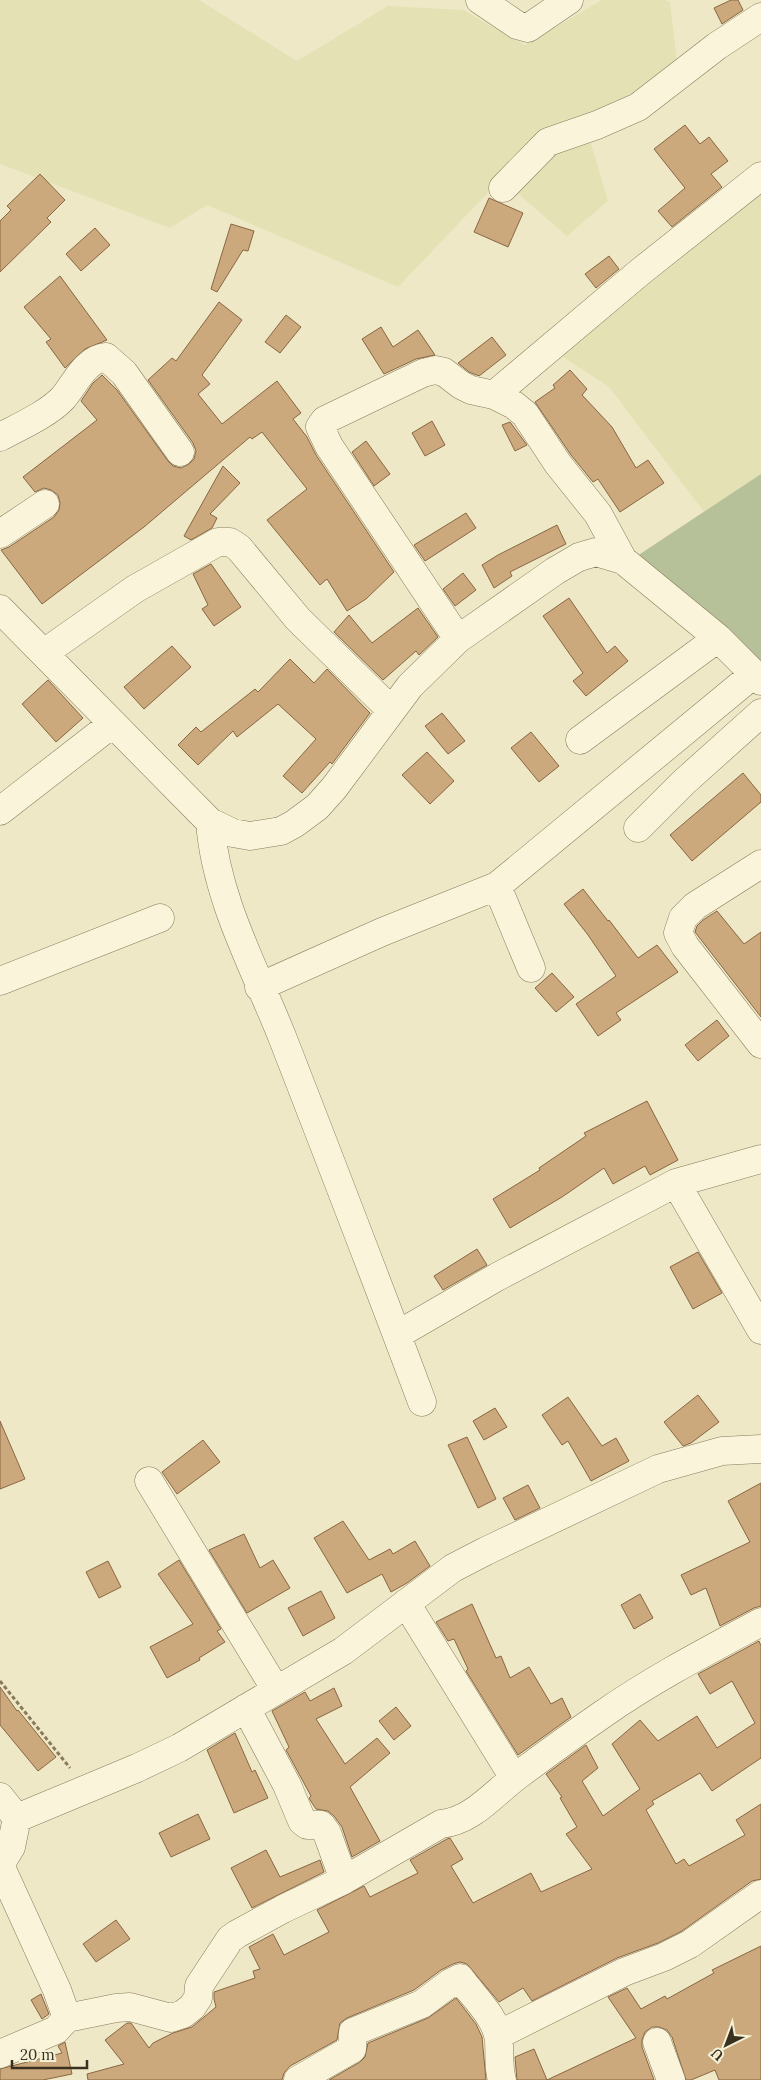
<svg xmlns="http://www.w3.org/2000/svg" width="761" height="2080" viewBox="0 0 761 2080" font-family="Lora,serif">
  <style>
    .farmland { fill: #e4e2b4 }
    .cemetery { fill: #b7c199 }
    .building { fill: #cca87d; stroke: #886742 }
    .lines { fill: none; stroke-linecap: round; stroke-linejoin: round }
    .minor-casing { stroke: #897a5c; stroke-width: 29 }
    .path { stroke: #897a5c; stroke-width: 3; stroke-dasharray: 4 2.5; stroke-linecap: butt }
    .minor { stroke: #f9f4da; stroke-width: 28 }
  </style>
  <rect width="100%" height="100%" fill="#eee8c6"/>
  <path class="farmland" d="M0 0H199L297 61 388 6 463 10 525 45 602 0H666L670 2 679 79 586 127 608 201 567 236 501 179 398 287 207 205 170 228 0 164Z
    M761 180V474L704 512 609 387 548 347Z"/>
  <path class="cemetery" d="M761 474V687L631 560Z"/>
  <path class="building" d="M731 0H738L743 10 722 24 714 8Z
    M685 125 700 144 709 137 728 161 711 174 722 187 672 227 658 211 685 188 654 149Z
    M40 174 65 200 47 218 51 222 0 272V221L11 210 7 206Z
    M489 198 523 213 508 247 474 232Z
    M231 224 254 231 248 251 243 250 217 292 211 289Z
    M95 228 110 245 81 271 66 254Z
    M609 256 619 269 596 288 585 274Z
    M60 276 107 340 85 349 65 368 46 342 51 339 24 307Z
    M219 302 242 320 202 375 210 384 198 394 222 424 277 381 301 413 293 419 307 437 316 455 394 572 366 599 347 611 327 579 320 585 267 520 307 489 262 432 252 439 250 437 144 527 42 604 1 550 9 547 54 517 59 510 60 503 58 495 51 490 44 488 35 492 23 477 97 420 81 401 93 383 102 375 117 390 168 461 173 466 181 468 189 464 194 459 196 451 193 443 148 380 172 358 176 361Z
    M286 315 301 327 280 353 265 342Z
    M381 327 393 347 418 330 435 355 416 359 384 374 362 339Z
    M492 337 506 355 479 376 469 372 458 363Z
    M570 370 587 389 582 395 612 427 636 468 648 460 664 483 620 512 598 479 593 482 571 455 535 402 555 388 553 385Z
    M432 421 445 445 425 456 412 433Z
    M510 422 527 445 515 451 502 425Z
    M366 441 390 474 374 486 352 452Z
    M223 466 240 483 210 514 217 518 212 528 191 540 184 536Z
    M466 513 476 528 425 561 414 545Z
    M557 525 566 544 510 572 512 576 494 588 482 565 498 555Z
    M211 564 241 607 214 626 202 609 208 605 193 574Z
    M463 573 476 590 455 606 443 589Z
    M569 598 607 653 615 646 628 661 586 696 573 681 583 673 543 616Z
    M418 608 438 637 419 655 416 651 383 680 334 632 349 615 372 643Z
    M172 646 191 667 144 709 124 687Z
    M290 659 314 683 327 669 370 713 332 764 330 762 302 793 283 776 316 739 278 704 237 737 233 731 198 765 178 745 196 727 201 732 255 689 258 692Z
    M48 680 83 718 56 742 22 704Z
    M442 713 465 741 448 754 425 726Z
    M531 732 559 766 539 782 511 748Z
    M427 752 454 781 430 804 402 775Z
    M743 773 761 795V802L692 861 670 835Z
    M583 889 608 921 609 920 638 958 657 945 678 972 616 1013 621 1020 598 1036 576 1004 616 976 588 935 564 904Z
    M717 911 744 944 761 932V1017L695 932 697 926 703 920Z
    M552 973 574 997 556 1012 535 988Z
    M717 1020 729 1036 698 1061 685 1045Z
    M647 1101 678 1160 650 1175 645 1166 613 1184 604 1168 562 1197 510 1228 493 1199 540 1170 539 1168 586 1136 584 1133Z
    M477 1249 487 1265 443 1290 434 1276Z
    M698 1252 722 1293 693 1309 670 1267Z
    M698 1395 719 1422 691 1443 683 1446 664 1422Z
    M568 1397 602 1446 616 1438 629 1461 591 1481 568 1441 562 1445 542 1415Z
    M495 1408 507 1427 484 1440 473 1421Z
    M0 1421 25 1479 0 1489Z
    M467 1437 496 1499 478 1508 448 1445Z
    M203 1440 220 1462 177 1494 162 1472Z
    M761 1483V1606L754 1608 720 1626 706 1588 691 1595 681 1575 750 1542 728 1501Z
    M528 1485 540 1508 515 1520 503 1498Z
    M343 1521 369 1560 390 1549 393 1554 415 1541 430 1566 407 1583 391 1592 382 1574 347 1593 314 1538Z
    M244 1534 260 1568 273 1560 290 1588 247 1613 209 1550Z
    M179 1560 221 1629 217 1631 225 1642 199 1658 200 1660 167 1678 150 1647 193 1624 158 1574Z
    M108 1561 121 1587 99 1598 86 1572Z
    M321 1591 335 1618 303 1636 288 1608Z
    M640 1594 653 1618 634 1629 621 1605Z
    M472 1604 496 1658 501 1656 510 1678 529 1667 551 1704 562 1698 571 1717 518 1755 466 1671 468 1669 454 1639 448 1641 436 1622Z
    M759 1641 761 1646V1758L712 1791 700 1773 652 1801 654 1804 646 1810 676 1864 684 1859 689 1866 745 1835 736 1820 761 1804V1879L752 1881 682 1931 658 1943 617 1958 532 2001 523 1988 499 2002 467 1964 460 1962 453 1964 441 1970 414 1990 347 2018 340 2023 337 2040 290 2066 284 2073 282 2080H88L87 2074 124 2064 105 2040 127 2023H131L149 2048 153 2043 173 2033 192 2027 216 2007 214 1999V1992L255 1978 253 1971 260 1969 249 1947 273 1934 284 1955 329 1932 317 1910 364 1886 370 1897 418 1873 410 1860 447 1839 450 1838 463 1859 451 1866 473 1903 531 1873 541 1892 592 1869 566 1834 577 1827 560 1798 562 1797 546 1774 586 1745 598 1768 582 1781 603 1816 640 1789 612 1744 640 1720 658 1741 697 1716 717 1748 755 1723 732 1681 710 1694 698 1674Z
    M0 1687 17 1711 18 1710 56 1757 38 1771 0 1725Z
    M334 1688 342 1706 316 1719 345 1764 377 1738 390 1753 350 1787 380 1841 352 1857 342 1827 334 1816 328 1811 316 1809 312 1803 309 1798 311 1796 286 1750 289 1747 272 1711 305 1692 310 1701Z
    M396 1707 411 1726 394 1740 379 1721Z
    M235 1733 252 1772 255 1770 268 1798 234 1813 207 1750Z
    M198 1814 210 1839 171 1857 159 1833Z
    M266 1850 280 1877 320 1860 324 1872 252 1908 231 1868Z
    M116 1920 130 1939 96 1962 83 1944Z
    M761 1946V2080H719L715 2070 691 2080H686L672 2037 667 2030 659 2027H652L645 2032 642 2040V2047L654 2080H517L515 2057 534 2049 547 2080 636 2038 608 1997 627 1988 641 2009 665 1996 667 1999 714 1973 712 1970Z
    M41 1994 49 2014 42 2019 31 2000Z
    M456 1998 476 2024 482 2037 486 2080H329L360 2062 365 2057 368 2043 428 2018Z
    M65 2042 72 2074 43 2080H0V2069L62 2053 58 2046Z"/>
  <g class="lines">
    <g class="minor-casing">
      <path id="minor" d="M480 0 517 25 528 28 569 0
        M503 188 548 142 597 125 638 107 717 46 761 17
        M494 395 640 272 761 176
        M0 437C19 427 48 414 63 398 75 384 85 359 106 357L124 373 180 452
        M0 534 45 504
        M0 609 210 822 233 833 250 836 281 831 294 824 317 807 334 788 410 686 458 639 555 571 579 557 596 552 623 560 718 638 761 681
        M458 639 329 446 320 427 325 420 423 373 435 370 444 372 461 385 471 390 494 395 514 405 525 414 558 464 598 514 623 560
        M44 653 135 589 218 542H230L239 548 298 619 391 710
        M580 740 718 638
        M0 811 112 724
        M210 822C216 900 255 968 283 1039 330 1160 377 1281 422 1402
        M638 828 684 782 761 713
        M761 864 695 906 683 918 678 933 685 946 761 1044
        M497 886 531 968
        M0 981 160 918
        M259 987 382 932 497 886 754 674
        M676 1183 761 1330
        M397 1335 497 1277 676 1183 761 1159
        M149 1481 276 1690
        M406 1603 514 1778
        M246 1708 287 1785 302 1821 307 1825H321L327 1833 344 1880
        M0 1797 17 1818
        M67 2018 116 2008 130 2007 171 2018 183 2014 192 2007 198 1998 199 1986 230 1939 237 1934 283 1909 344 1880 441 1824C472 1821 493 1794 517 1776 545 1755 574 1734 603 1714 653 1679 707 1651 761 1622
        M498 2035 624 1972 664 1957 690 1944 761 1894
        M657 2042 671 2080
        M0 2054 56 2030 67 2018 57 1990 0 1865 11 1847 17 1818 137 1768 179 1748 343 1651 453 1568 486 1551 658 1469 722 1451 761 1449
        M298 2080 352 2049 353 2032 422 2004 450 1983 460 1978C473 1997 497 2017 499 2041 500 2055 498 2067 502 2080"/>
    </g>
    <path class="path" d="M0 1681 70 1768"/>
    <use href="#minor" class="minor"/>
  </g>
  <g transform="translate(726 2045) rotate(222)" stroke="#f5f1d6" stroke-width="4" paint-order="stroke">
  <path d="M0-4L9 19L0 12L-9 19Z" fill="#3a3020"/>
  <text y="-8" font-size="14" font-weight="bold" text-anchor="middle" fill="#3a3020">U</text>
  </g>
  <path d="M12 2060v8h75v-8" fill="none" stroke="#3a3020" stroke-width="2.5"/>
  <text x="20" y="2060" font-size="15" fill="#3a3020" stroke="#f5f1d6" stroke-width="4" paint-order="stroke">20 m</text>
</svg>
